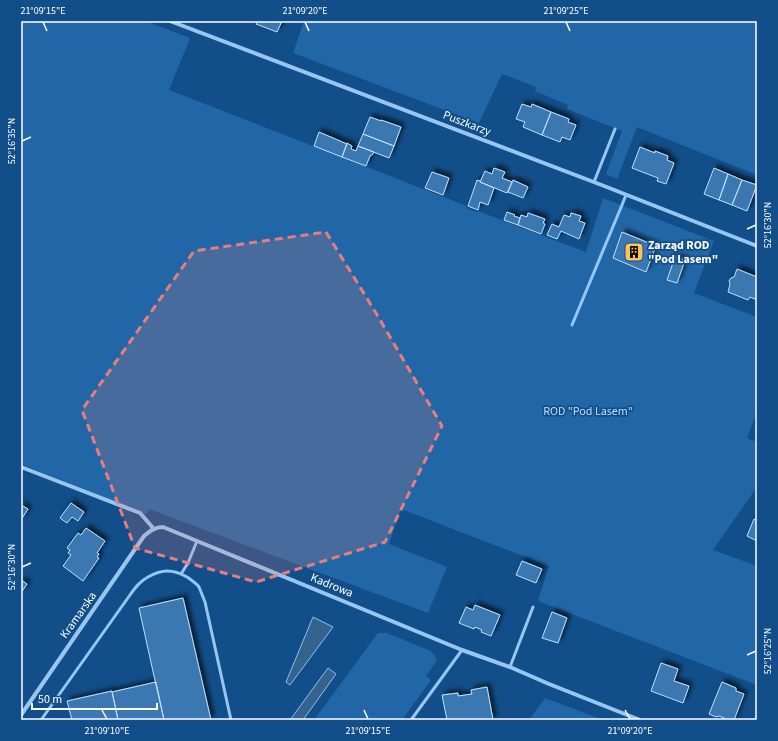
<svg xmlns="http://www.w3.org/2000/svg" width="778" height="741" viewBox="0 0 778 741" font-family="'Source Sans 3',sans-serif">
  <style>
    .green { fill: #2167a7 }
    .water { fill: #36638e; stroke: #89c2f4 }
    .building { fill: #3a78b2; stroke: #bedffc; filter: url(#shadow) }
    .lines { fill: none; stroke-linecap: round; stroke-linejoin: round }
    .service { stroke: #97c6f1; stroke-width: 3 }
    .minor { stroke: #97c6f1; stroke-width: 4 }
    .marked { fill: #e67e7e; fill-opacity: 0.2; stroke: #e67e7e; stroke-width: 3; stroke-dasharray: 8 5; stroke-linejoin: round }
    .ticks { fill: none; stroke: #fff; stroke-width: 1.5 }
    .labels { text-anchor: middle; stroke-width: 3.5; stroke-linejoin: round; paint-order: stroke }
    .street-label { font-size: 12px; fill: #fff; stroke: #124e89 }
    .poi-label { font-size: 12px; font-weight: bold; fill: #fff; stroke: #124e89; text-anchor: start }
    .park-label { font-size: 12px; fill: #bedffc; stroke: #124e89 }
    .neatline { fill: none; stroke: #fff; stroke-width: 1.5 }
    .ticks-label { font-size: 10px; text-anchor: middle; fill: #fff }
  </style>
  <defs>
    <filter id="shadow"><feDropShadow dx="3.5" dy="-3.5" stdDeviation="2" flood-color="#0009"/></filter>
  </defs>
  <rect width="100%" height="100%" fill="#124e89"/>
  <path class="green" d="M21 21H145L190 38 169 90 467 206 466 208 477 212 478 211 586 252 603 198 714 241 694 293 757 317V412L747 438 757 442V487L713 550 757 566V685L543 603 538 600 549 566 401 509 389 544 447 567 428 613 149 509 146 514 21 464Z
    M304 21H757V175L637 127 617 179 606 174 622 131 567 109 568 105 535 91 536 87 502 74 479 123 293 53Z
    M378 633H387L431 651 437 660 426 676 431 680 402 720H314Z
    M545 698 603 720H529Z"/>
  <path class="water" d="M313 617 333 627 290 685 286 682Z
    M328 668 336 674 303 720H290Z"/>
  <path class="building" d="M258 21H282L277 32 256 24Z
    M522 104 531 107 532 104 551 112 542 135 523 127 525 122 516 119Z
    M551 112 569 119 568 122 576 125 570 140 562 137 560 142 542 135Z
    M370 117 381 121V120L401 127 394 146 363 134Z
    M319 132 347 144 342 157 314 146Z
    M363 134 394 146 389 158 358 146Z
    M347 143 352 146 351 149 356 151 358 146 374 152 372 155 370 156 366 166 342 157Z
    M640 147 655 153V151L668 156 667 160 674 163 666 184 657 181 658 178 632 168Z
    M494 168 505 172 502 178 512 182 507 193 480 182 485 171 492 174Z
    M714 168 728 174 719 200 704 194Z
    M432 172 449 178 443 195 425 188Z
    M728 174 742 180 732 205 719 200Z
    M477 180 480 181V182L494 188 488 205 480 202 478 210 468 206Z
    M513 180 528 187 523 198 508 192Z
    M742 180 757 185 747 211 732 205Z
    M507 212 515 215 514 216 520 218 518 225 504 220Z
    M528 213 545 219 543 223 545 224 541 234 518 225 521 215 527 217Z
    M571 213 581 216 579 221 585 223 579 239 561 231 557 239 547 235 552 224 559 227 564 215 570 217Z
    M622 232 656 246 646 272 613 258Z
    M675 257 685 260 677 283 667 280Z
    M737 269 757 277V300L750 297 748 300 728 292 730 284 729 281 731 278 734 277Z
    M71 503 84 512 78 521 72 517 67 523 60 518Z
    M21 505 28 509 21 520Z
    M754 519 757 520V541L747 536Z
    M86 528 105 541 97 553 99 554 97 557 99 558 83 581 63 566 71 555 68 553 70 550 67 548 78 533 81 535Z
    M522 561 542 569 536 583 516 575Z
    M21 580 27 584 21 593Z
    M183 598 211 720H164L152 667 139 608Z
    M475 605 500 615 491 636 481 632 482 630 475 627 474 629 459 623 466 607 473 610Z
    M552 612 567 618 558 643 542 638Z
    M661 663 678 669 674 681 689 686 683 703 651 691Z
    M156 682 164 720H118L112 692Z
    M722 682 736 688V691L744 694 734 720H724V718L719 716 716 717 709 714Z
    M487 687 493 720H447L442 695 458 693V696L472 694 471 690Z
    M112 691 118 720H72L67 701Z"/>
  <g class="lines">
    <path class="service" d="M594 182 615 129
      M572 325 622 205 626 195
      M181 574 188 563 197 541
      M510 667 533 607
      M41 720 130 595C135 588 140 581 148 577 162 569 173 569 187 577 191 580 196 583 199 587 201 592 203 597 205 602L231 720
      M411 720 462 650"/>
    <path class="minor" d="M170 21 599 184 757 246
      M21 467 140 513 154 529
      M21 715 144 536C150 531 155 527 163 527L197 541 462 650 510 667 549 684 640 720"/>
  </g>
  <path class="marked" d="M326 232 376 313 442 426 385 542 256 582 135 548 82 410 194 251Z"/>
  <path class="ticks" d="M43 22 47 31M305 22 309 31M566 22 570 31M22 141 31 137M747 229 756 225M22 567 31 563M747 655 756 651M102 710 107 719M364 710 368 719M625 710 630 719"/>
  <defs>
    <g id="building-square" transform="scale(1)"><rect x="-9" y="-9" width="18" height="18" rx="4" fill="#ffc257" stroke="#124e89"/><path d="M-4-6H4V6H1V3H-1V6H-4ZM-2.5-4.3h1.7v1.8h-1.7ZM.8-4.3h1.7v1.8H.8ZM-2.5-1h1.7V.8h-1.7ZM.8-1h1.7V.8H.8Z" fill="#111"/></g>
  </defs>
  <g fill-rule="evenodd">
    <use href="#building-square" x="634" y="252"/>
  </g>
  <g class="labels">
    <g class="street-label">
      <text transform="translate(467 123) rotate(21)" y="4">Puszkarzy</text>
      <text transform="translate(332 585) rotate(22)" y="4">Kadrowa</text>
      <text transform="translate(78 615) rotate(-55)" y="4">Kramarska</text>
    </g>
    <g class="poi-label">
      <text x="648" y="249">Zarząd ROD<tspan x="648" dy="14">"Pod Lasem"</tspan></text>
    </g>
    <g class="park-label">
      <text x="588" y="415">ROD "Pod Lasem"</text>
    </g>
  </g>
  <rect width="778" height="741" fill="none" stroke="#124e89" stroke-width="44"/>
  <path d="M32 703v6h125v-6" fill="none" stroke="#ffffff" stroke-width="2"/>
  <text x="38" y="703" font-size="12" fill="#ffffff" stroke="#124e89" stroke-width="3" paint-order="stroke">50 m</text>
  <rect x="22" y="22" width="734" height="697" class="neatline"/>
  <g class="ticks-label">
    <text x="43" y="14">21°09'15"E</text>
    <text x="305" y="14">21°09'20"E</text>
    <text x="566" y="14">21°09'25"E</text>
    <text transform="translate(11 141) rotate(-90)" y="4">52°16'35"N</text>
    <text transform="translate(767 225) rotate(-90)" y="4">52°16'30"N</text>
    <text transform="translate(11 567) rotate(-90)" y="4">52°16'30"N</text>
    <text transform="translate(767 651) rotate(-90)" y="4">52°16'25"N</text>
    <text x="107" y="734">21°09'10"E</text>
    <text x="368" y="734">21°09'15"E</text>
    <text x="630" y="734">21°09'20"E</text>
  </g>
</svg>
